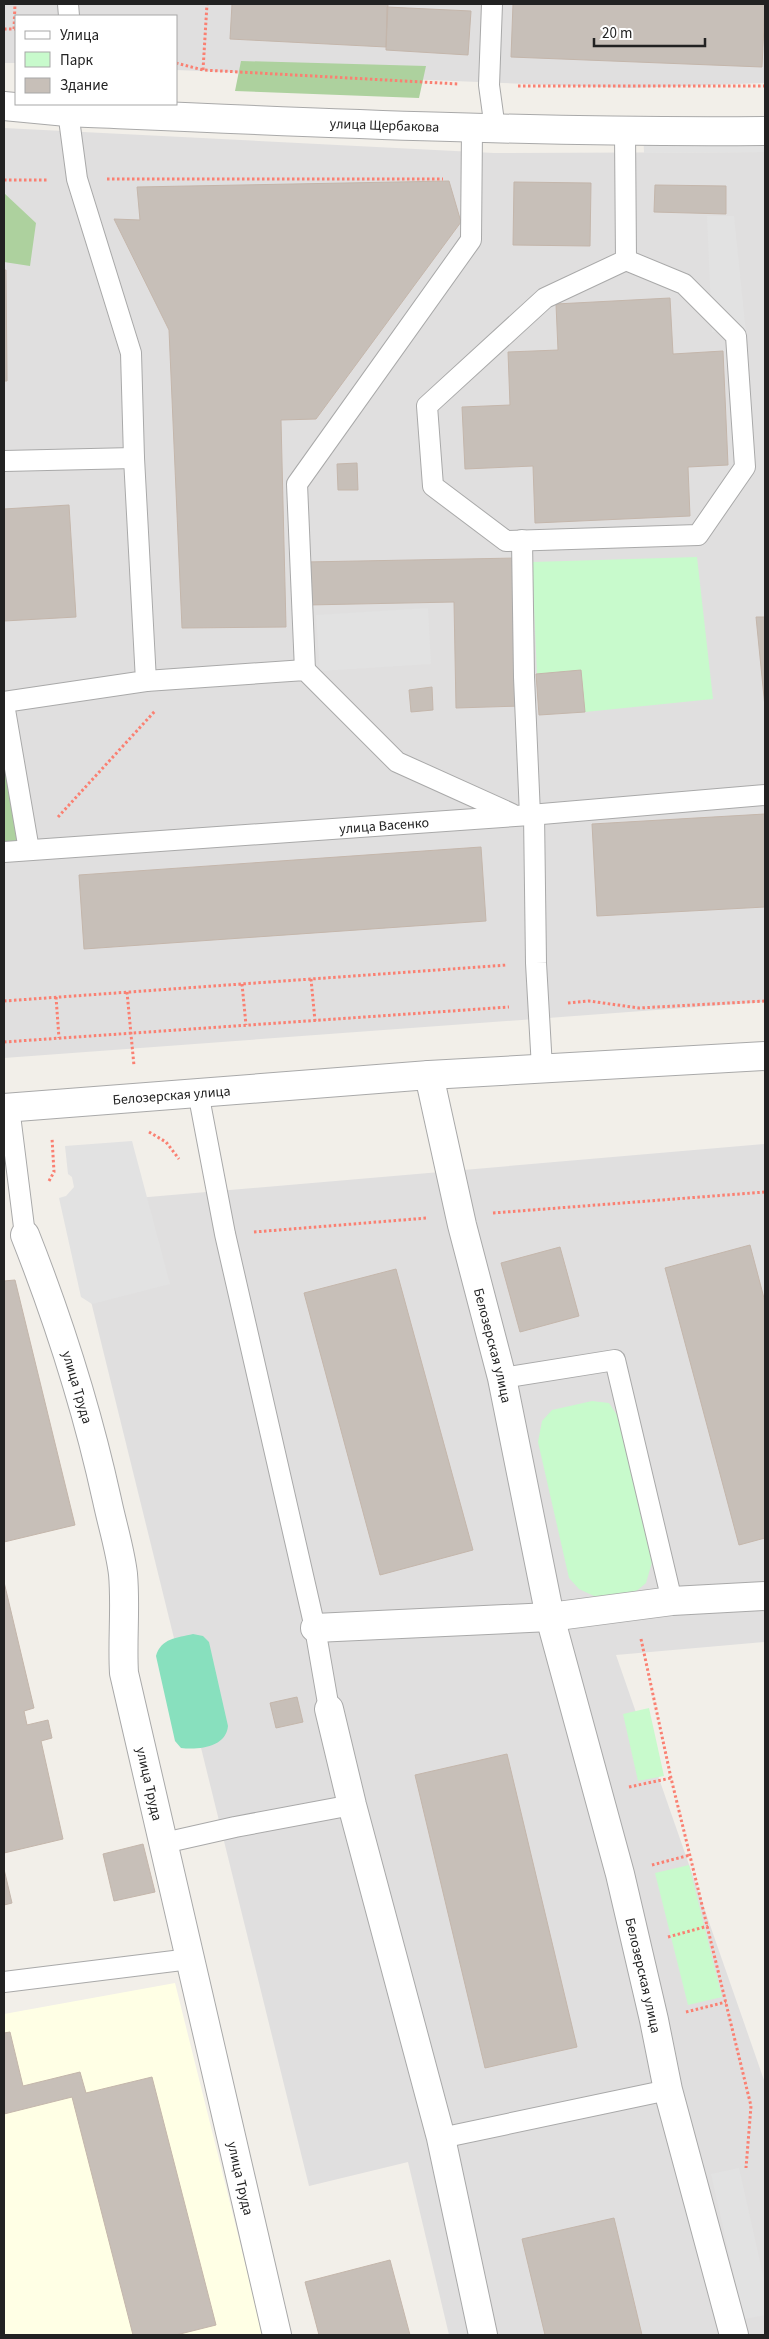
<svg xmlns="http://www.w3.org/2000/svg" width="769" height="2339" viewBox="0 0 769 2339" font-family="'Source Sans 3',sans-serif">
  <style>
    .residential { fill: #e0dfdf }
    .education { fill: #ffffe5 }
    .forest { fill: #add19e }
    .park { fill: #c8facc }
    .pitch { fill: #88e0be }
    .parking { fill: #e2e2e2 }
    .building { fill: #c7bfb8; stroke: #c4b6ab }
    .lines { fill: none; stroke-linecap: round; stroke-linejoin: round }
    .lane-casing { stroke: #a9a9a9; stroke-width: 22 }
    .street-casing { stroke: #a9a9a9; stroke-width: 30 }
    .path { stroke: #fa8072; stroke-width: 3; stroke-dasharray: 2.5 2.5; stroke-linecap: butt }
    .lane { stroke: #fff; stroke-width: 20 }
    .street { stroke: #fff; stroke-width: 28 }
    .labels { text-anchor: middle; stroke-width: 5; stroke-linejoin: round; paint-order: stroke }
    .street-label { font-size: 14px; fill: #222; stroke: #fff }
  </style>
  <rect width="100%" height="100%" fill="#f2efe9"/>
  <path class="residential" d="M4 4H765V83L629 88 176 70V16H16V63H4Z
    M4 128 494 153 765 152V1002L4 1058Z
    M765 1144V1642L616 1655 765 2083V2335H449L408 2162 309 2186 67 1204Z"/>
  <path class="education" d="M175 1983 263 2335H4V2014Z"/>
  <path class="forest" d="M241 61 426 66 419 98 235 91Z
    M4 193 36 223 30 266 4 262Z
    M4 704 29 850 4 852Z"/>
  <path class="park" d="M697 557 713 699 585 712 581 670 537 674 532 562Z
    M592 1401 609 1403 619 1418 652 1562 646 1583 633 1594 596 1597 579 1589 569 1578 538 1442 542 1421 552 1410Z
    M649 1708 664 1776 638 1781 623 1714Z
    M689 1865 722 1997 688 2005 655 1873Z"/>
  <path class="pitch" d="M193 1634 203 1636 209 1642 228 1726C226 1747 200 1750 181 1748L175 1741 156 1656C161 1638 177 1638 193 1634Z"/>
  <path class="parking" d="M643 126H765V152L644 153Z
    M707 216H734L746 333 712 332Z
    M428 608 431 664 320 671 316 615Z
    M132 1141 170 1284 92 1304 81 1297 59 1198 66 1196 74 1187 72 1177 68 1174 65 1146Z
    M739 2168 765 2284V2315L744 2319 711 2174Z"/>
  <path class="building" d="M232 4H388L386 47 230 39Z
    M513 4H765L762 67 511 57Z
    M387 7 471 11 468 55 386 50Z
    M449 181 461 222 316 419 281 420 286 627 182 628 169 330 114 219 140 220 137 187Z
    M514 182 591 183 590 246 513 245Z
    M655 185 726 186V214L654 212Z
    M4 270H6L7 381H4Z
    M670 298 673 354 723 351 728 465 688 467 690 516 535 523 533 466 465 469 462 407 510 405 508 352 558 350 556 304Z
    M357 463 358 490H338L337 464Z
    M69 505 76 617 4 621V509Z
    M517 558 520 706 456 708 454 602 307 605 305 562Z
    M756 617H765V707Z
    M581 670 585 712 539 715 536 674Z
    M432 687 433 710 411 712 409 690Z
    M765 814V907L597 916 592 824Z
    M481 847 486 921 84 949 79 875Z
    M750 1245 765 1302V1538L739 1545 665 1268Z
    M560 1247 579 1316 520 1332 501 1263Z
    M396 1269 473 1550 380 1575 304 1293Z
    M15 1280 75 1525 4 1542V1281Z
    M4 1582 34 1708 24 1711 27 1725 48 1720 52 1738 41 1741 63 1839 4 1853Z
    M297 1697 303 1722 276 1728 270 1703Z
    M507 1754 577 2047 485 2068 415 1775Z
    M143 1844 155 1892 114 1901 103 1854Z
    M4 1869 12 1903 4 1905Z
    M10 2032 23 2086 80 2072 86 2093 152 2077 216 2325 176 2335H133L72 2097 4 2114V2033Z
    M614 2218 642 2335H545L522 2239Z
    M390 2260 410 2335H319L305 2282Z"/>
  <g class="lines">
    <g class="lane-casing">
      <g id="lane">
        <path d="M68 4 69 16"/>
        <path d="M492 4 489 85 495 129"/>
        <path d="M67 104 77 179 131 353 134 458"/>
        <path d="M625 132 626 260 545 298 427 406 433 486 506 541 698 535 745 467 736 336 684 284 626 260"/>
        <path d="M4 461 134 458 146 681 4 702"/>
        <path d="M522 540 524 677 530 815"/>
        <path d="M305 670 297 484 471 240 472 129"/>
        <path d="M146 681 305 670 397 762 512 814"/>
        <path d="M4 704 29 850"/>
        <path d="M534 814 536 963 542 1068"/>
        <path id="s1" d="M4 852 530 815 765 795"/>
        <path d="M198 1092 225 1234 315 1628 329 1709"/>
        <path d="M9 1107 25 1235"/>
        <path d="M502 1378 615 1360 672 1601"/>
        <path d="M164 1843 235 1827 352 1805"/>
        <path d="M4 1982 190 1959"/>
        <path d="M441 2138 668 2090"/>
      </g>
    </g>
    <g class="street-casing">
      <g id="street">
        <path id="s2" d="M4 106 67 112C300 122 532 133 765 131"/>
        <path id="s3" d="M429 1075 462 1225 502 1378 550 1617 620 1874 654 2020 668 2090 734 2335"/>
        <path id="s4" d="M4 1108 429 1075 765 1056"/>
        <path id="s5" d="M25 1235C59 1321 87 1409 107 1500 112 1524 120 1549 123 1574 126 1607 122 1640 124 1673L277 2335"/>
        <path d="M315 1628 550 1617 672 1601 765 1596"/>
        <path d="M329 1709 352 1805 441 2138 483 2335"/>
      </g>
    </g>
    <path class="path" d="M4 29H16
      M14 29 15 4
      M176 63 203 70 459 84
      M203 70 207 4
      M518 86H765
      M107 179H443
      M4 180H48
      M58 817 155 711
      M311 979 315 1021
      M242 984 246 1025
      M127 992 134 1066
      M56 997 59 1038
      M4 1001 507 965
      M568 1003 589 1001 639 1008 765 1001
      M4 1042 509 1007
      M149 1132 166 1142 179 1159
      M49 1181 54 1172 52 1138
      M493 1213 765 1192
      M254 1232 427 1218
      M641 1639 671 1778 751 2106 746 2168
      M629 1787 671 1778
      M652 1865 690 1855
      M668 1937 708 1926
      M686 2012 726 2002"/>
    <use href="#lane" class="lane"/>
    <use href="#street" class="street"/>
  </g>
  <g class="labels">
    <g class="street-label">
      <text dy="5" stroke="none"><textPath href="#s2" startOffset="381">улица Щербакова</textPath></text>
      <text dy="5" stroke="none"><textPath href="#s1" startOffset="381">улица Васенко</textPath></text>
      <text dy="5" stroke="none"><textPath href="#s4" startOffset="168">Белозерская улица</textPath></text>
      <text dy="5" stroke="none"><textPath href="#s3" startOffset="278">Белозерская улица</textPath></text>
      <text dy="5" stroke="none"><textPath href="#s5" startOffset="161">улица Труда</textPath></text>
      <text dy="5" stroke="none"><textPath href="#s5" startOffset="566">улица Труда</textPath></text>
      <text dy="5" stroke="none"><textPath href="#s3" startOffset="926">Белозерская улица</textPath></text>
      <text dy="5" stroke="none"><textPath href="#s5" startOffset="971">улица Труда</textPath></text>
    </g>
  </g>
  <rect width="769" height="2339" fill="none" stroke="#222222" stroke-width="10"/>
  <rect x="15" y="15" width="162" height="90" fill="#ffffff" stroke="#a7a7a7"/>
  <rect x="25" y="31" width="25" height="8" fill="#ffffff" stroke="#a7a7a7"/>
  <text x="60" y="40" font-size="15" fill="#222222">Улица</text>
  <rect x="25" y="52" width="25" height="15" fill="#c8facc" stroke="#a7a7a7"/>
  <text x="60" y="65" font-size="15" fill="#222222">Парк</text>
  <rect x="25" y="78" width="25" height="15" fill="#c7bfb8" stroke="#a7a7a7"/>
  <text x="60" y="90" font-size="15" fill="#222222">Здание</text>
  <path d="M594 38v8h111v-8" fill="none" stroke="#222222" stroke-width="2.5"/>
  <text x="602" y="38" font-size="15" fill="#222222" stroke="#ffffff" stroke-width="4" paint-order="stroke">20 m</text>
</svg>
